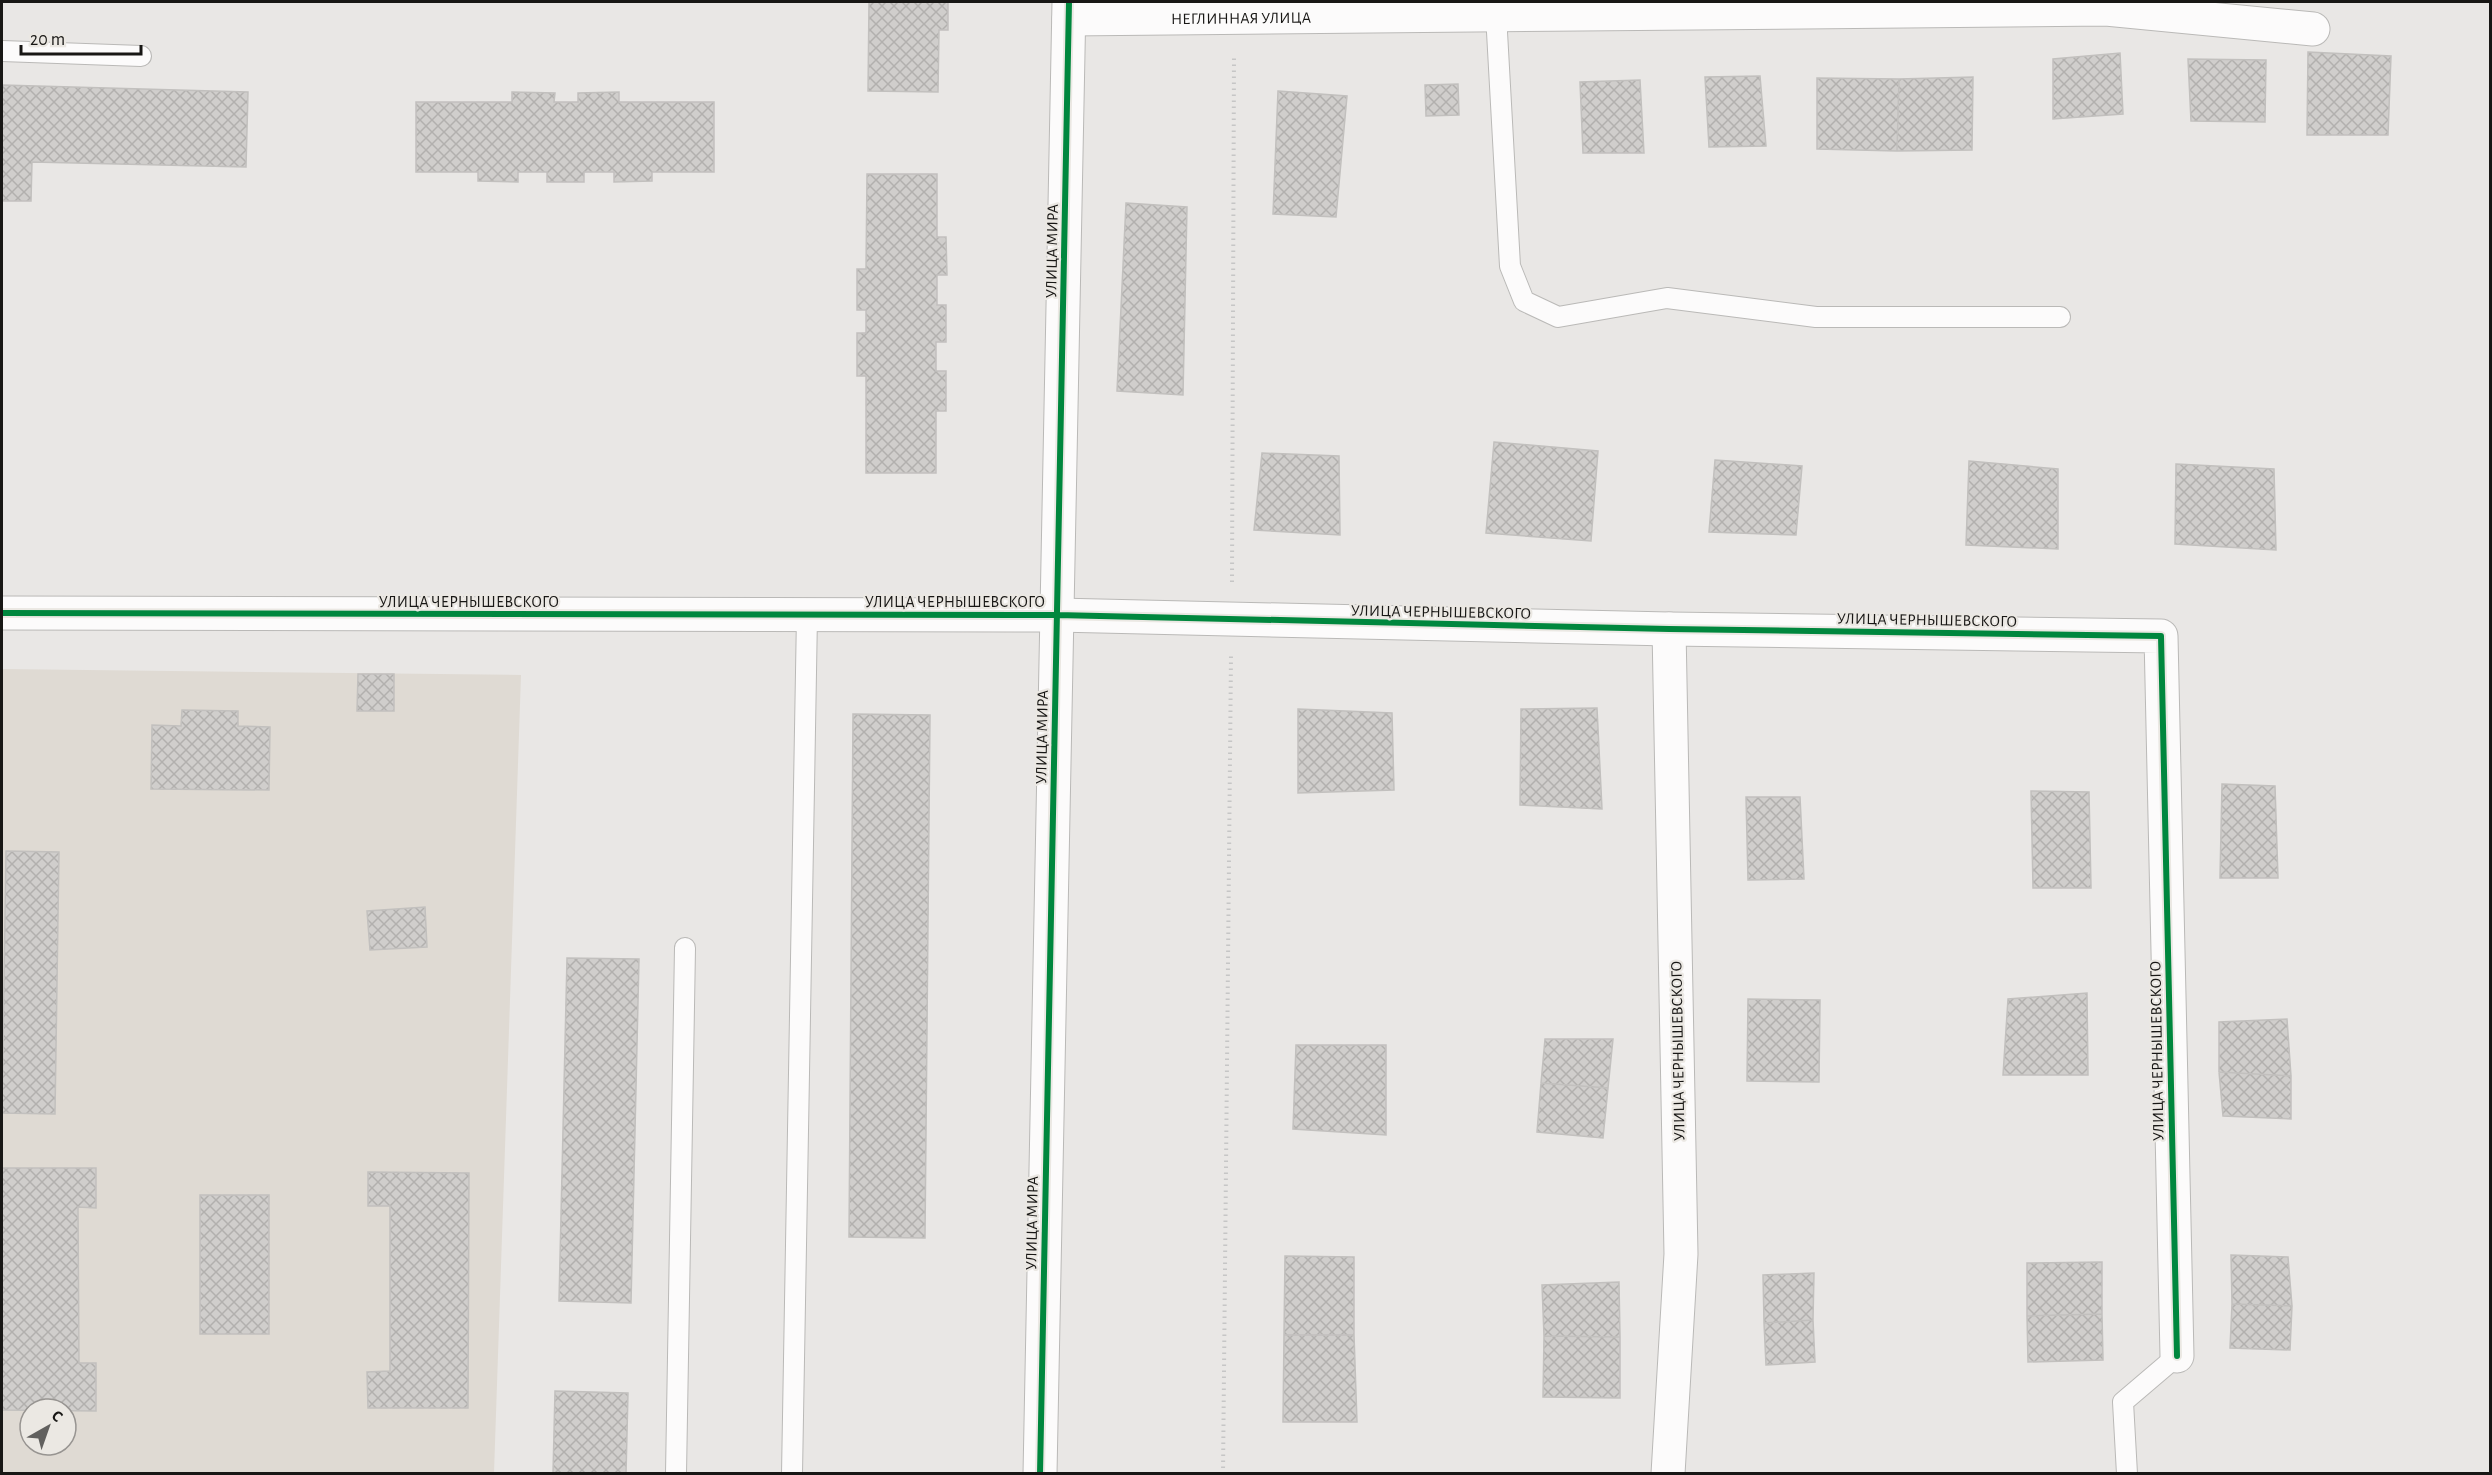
<svg xmlns="http://www.w3.org/2000/svg" width="2492" height="1475" viewBox="0 0 2492 1475" font-family="'Alegreya Sans',sans-serif">
  <style>
    .built { fill: #dfdad3; fill-rule: evenodd }
    .building { fill: url(#building-cross-hatch); stroke: #c2c0be; stroke-width: 1.5 }
    .lines { fill: none; stroke-linecap: round; stroke-linejoin: round }
    .lane-casing { stroke: #bab9b7; stroke-width: 22 }
    .street-casing { stroke: #bab9b7; stroke-width: 35 }
    .secondary-casing { stroke: #bab9b7; stroke-width: 35 }
    .path { stroke: #c6c6c6; stroke-width: 4; stroke-dasharray: 1.5 4.5; stroke-linecap: butt }
    .lane { stroke: #fcfbfb; stroke-width: 20 }
    .street { stroke: #fcfbfb; stroke-width: 33 }
    .secondary { stroke: #fcfbfb; stroke-width: 33 }
    .cycleway-casing { stroke: #ebe8e3; stroke-width: 10 }
    .cycleway { stroke: #00873e; stroke-width: 6 }
    .labels { text-anchor: middle; stroke-width: 4.5; stroke-linejoin: round; paint-order: stroke }
    .street-label { font-size: 16px; fill: #181715; stroke: #ebe8e3 }
  </style>
  <defs>
    <pattern id="building-cross-hatch" width="8" height="8" patternUnits="userSpaceOnUse" patternTransform="scale(1.5)"><rect width="8" height="8" fill="#d0cecc"/><path d="M0 0l8 8M0 8l8-8" fill="none" stroke="#b2b0ae"/></pattern>
  </defs>
  <rect width="100%" height="100%" fill="#e9e7e5"/>
  <path class="built" d="M2 669 521 675 494 1473 2 1474ZM30 1409H66V1445H30Z"/>
  <path class="building" d="M869 2H948V30H939L938 92 868 91Z
    M2308 52 2391 56 2388 135H2307Z
    M2120 53 2123 114 2053 119V59Z
    M2188 59 2266 60 2265 122 2191 121Z
    M1760 76 1766 146 1709 147 1705 77Z
    M1973 77 1972 150 1897 151 1899 79Z
    M1817 78 1899 79 1897 151 1817 149Z
    M1640 80 1644 153H1583L1580 82Z
    M1458 84 1459 115 1426 116 1425 85Z
    M2 85 248 92 246 167 32 162 31 201H2Z
    M1278 91 1347 96 1336 217 1273 214Z
    M512 92 555 93 554 102H578V93L619 92V102H714V172H652V181L614 182V172H584V182H547V172H518V182L478 181V172H416V102H512Z
    M867 174H937V237H946L947 275H937V305H946V342H936V371H946V411H936V473H866V376H857V333H866V310H857V269H866Z
    M1126 203 1187 207 1183 395 1117 391Z
    M1494 442 1598 451 1591 541 1486 533Z
    M1262 453 1339 456 1340 535 1254 530Z
    M1715 460 1802 466 1796 535 1709 532Z
    M1969 461 2058 469V549L1966 545Z
    M2176 464 2274 469 2276 550 2175 544Z
    M358 674H394V711H357Z
    M1597 708 1602 809 1520 805 1521 709Z
    M1298 709 1392 713 1394 790 1298 793Z
    M182 710 238 711V726L270 727 269 790 151 789 152 725 181 726Z
    M853 714 930 715 925 1238 849 1237Z
    M2222 784 2275 786 2278 878H2220Z
    M2031 791 2089 792 2091 888H2033Z
    M1746 797H1800L1804 879 1748 880Z
    M6 851 59 852 55 1114 2 1113Z
    M425 907 427 947 370 950 367 911Z
    M567 958 639 959 631 1303 559 1301Z
    M2087 993 2088 1075H2003L2008 999Z
    M1748 999 1820 1000 1819 1082 1747 1081Z
    M2287 1019 2291 1076 2219 1072V1022Z
    M1545 1039H1613L1608 1088 1541 1083Z
    M1296 1045H1386V1135L1293 1129Z
    M2219 1072 2291 1076V1119L2223 1116Z
    M1541 1083 1608 1088 1603 1138 1537 1132Z
    M2 1168H96V1208L78 1207 79 1363H96V1411L2 1410Z
    M368 1172 469 1173 468 1408H368L367 1372 390 1371V1206H368Z
    M200 1195H269V1334H200Z
    M2231 1255 2288 1257 2292 1306 2232 1304Z
    M1285 1256 1354 1257V1335H1284Z
    M2102 1262V1314L2027 1316V1263Z
    M1814 1273 1813 1320 1764 1323 1763 1275Z
    M1619 1282 1620 1337 1544 1336 1542 1285Z
    M2232 1304 2292 1306 2290 1350 2230 1348Z
    M2102 1314 2103 1360 2028 1362 2027 1316Z
    M1813 1320 1815 1362 1766 1365 1764 1323Z
    M1284 1335H1354L1357 1422H1283Z
    M1544 1336 1620 1337V1398L1543 1397Z
    M555 1391 628 1393 626 1474H553Z"/>
  <g class="lines">
    <g class="lane-casing">
      <path id="lane" d="M1496 14 1510 266 1524 301 1558 317 1667 298 1816 317H2060
        M2 51 141 56
        M676 1474 685 948
        M792 1474 807 615
        M2127 1474 2123 1402 2177 1356"/>
    </g>
    <g class="street-casing">
      <g id="street">
        <path id="s1" d="M1069 19 2106 9 2313 29"/>
        <path d="M1057 615 1669 629 2161 636 2177 1356"/>
        <path d="M1668 1474 1681 1254 1669 629"/>
      </g>
    </g>
    <g class="secondary-casing">
      <path id="secondary" d="M2 613 1057 615
        M1040 1474 1069 2"/>
    </g>
    <path class="path" d="M1232 582 1234 55
      M1223 1474 1231 655"/>
    <use href="#lane" class="lane"/>
    <use href="#street" class="street"/>
    <use href="#secondary" class="secondary"/>
    <g class="cycleway-casing">
      <path id="cycleway" d="M2 613 1057 615 1669 629 2161 636 2177 1356
        M1040 1474 1069 2"/>
    </g>
    <use href="#cycleway" class="cycleway"/>
  </g>
  <g class="labels">
    <g class="street-label">
      <text dy="6" stroke="none"><textPath href="#s1" startOffset="172">НЕГЛИННАЯ УЛИЦА</textPath></text>
      <text transform="translate(1051 251) rotate(-89)" y="6">УЛИЦА МИРА</text>
      <text x="469" y="607">УЛИЦА ЧЕРНЫШЕВСКОГО</text>
      <text x="955" y="607">УЛИЦА ЧЕРНЫШЕВСКОГО</text>
      <text transform="translate(1441 611) rotate(1)" y="6">УЛИЦА ЧЕРНЫШЕВСКОГО</text>
      <text transform="translate(1927 619) rotate(1)" y="6">УЛИЦА ЧЕРНЫШЕВСКОГО</text>
      <text transform="translate(1041 737) rotate(-89)" y="6">УЛИЦА МИРА</text>
      <text transform="translate(1677 1051) rotate(-91)" y="6">УЛИЦА ЧЕРНЫШЕВСКОГО</text>
      <text transform="translate(2156 1051) rotate(-91)" y="6">УЛИЦА ЧЕРНЫШЕВСКОГО</text>
      <text transform="translate(1031 1223) rotate(-89)" y="6">УЛИЦА МИРА</text>
    </g>
  </g>
  <rect width="2492" height="1475" fill="none" stroke="#181715" stroke-width="6"/>
  <g transform="translate(48 1427) rotate(40)"><circle r="28" fill="#ebe8e3" stroke="#979491" stroke-width="1.5"/>
  <path d="M0-4.5L10 22L0 15L-10 22Z" fill="#61605e"/>
  <text y="-9" font-size="16" font-weight="bold" text-anchor="middle" fill="#181715">С</text>
  </g>
  <path d="M21 45v9h120v-9" fill="none" stroke="#181715" stroke-width="3"/>
  <text x="30" y="45" font-size="18" fill="#181715" stroke="#ebe8e3" stroke-width="4.5" paint-order="stroke">20 m</text>
</svg>
